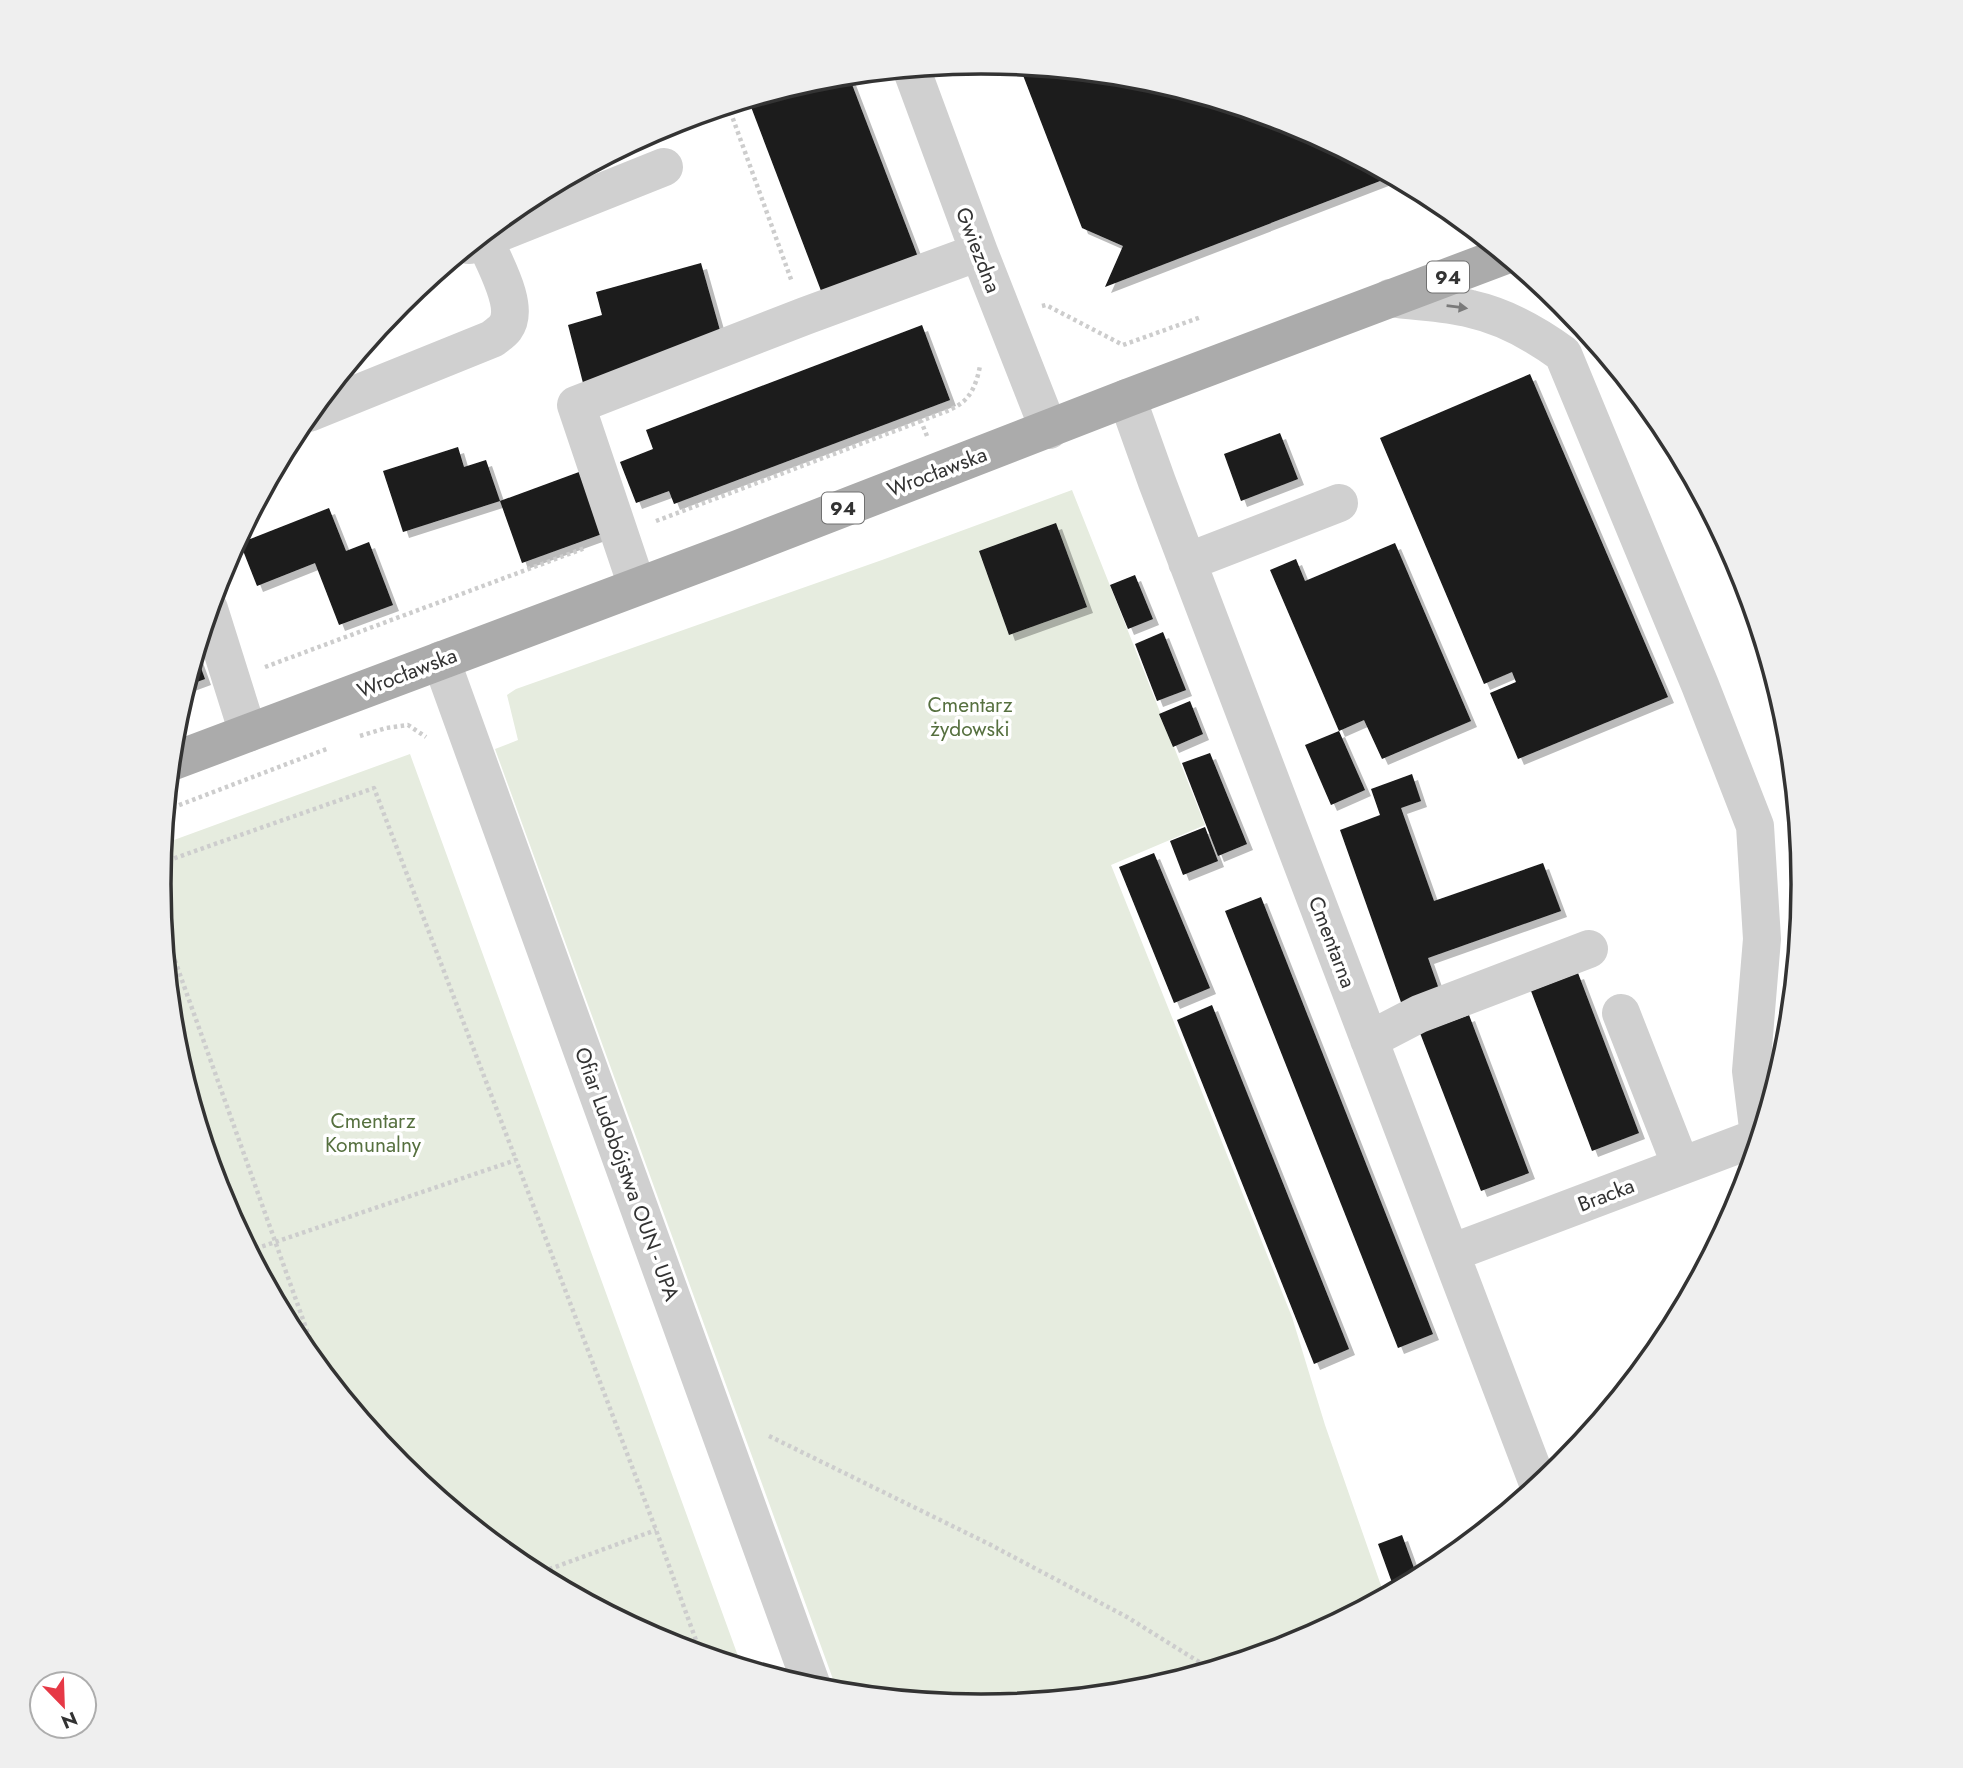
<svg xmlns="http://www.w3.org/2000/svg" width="1963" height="1768" viewBox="0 0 1963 1768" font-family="Jost,sans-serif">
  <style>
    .green { fill: #e6ecdf }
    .building { fill: #1a1a1a; filter: url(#shadow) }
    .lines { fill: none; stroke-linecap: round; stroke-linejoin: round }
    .path { stroke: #cdcdcd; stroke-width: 4.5; stroke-dasharray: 3.5 3.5; stroke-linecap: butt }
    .minor { stroke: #d0d0d0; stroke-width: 38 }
    .major { stroke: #ababab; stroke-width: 38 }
    .oneway { fill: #7a7a7a }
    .labels { text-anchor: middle; stroke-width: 7; stroke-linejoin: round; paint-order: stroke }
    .shield { fill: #fff; stroke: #707070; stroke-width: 2 }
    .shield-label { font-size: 19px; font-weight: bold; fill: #333 }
    .street-label { font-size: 21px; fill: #333; stroke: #fff }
    .park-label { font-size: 21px; fill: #56703f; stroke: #fff }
    .rim { fill: none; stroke: #333; stroke-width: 3.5 }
  </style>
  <defs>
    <filter id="shadow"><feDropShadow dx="6" dy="6" stdDeviation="0" flood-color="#0004"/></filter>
  </defs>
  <rect width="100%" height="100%" fill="#fff"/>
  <path class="green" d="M1072 490 1205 825 1111 865 1292 1317 1325 1425 1385 1597 1296 1644 1142 1691 981 1707 838 1693 495 749 518 740 507 695 516 689 882 560Z
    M410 754 742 1667 666 1644 524 1568 399 1465 297 1341 221 1198 174 1044 159 884 163 844Z"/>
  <path class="building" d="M1019 65 1142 77 1297 124 1393 176 1105 287 1123 246 1082 228Z
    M848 74 918 257 823 296 748 99 821 77Z
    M701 263 723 341 583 383 568 325 602 315 596 292Z
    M922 325 950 400 674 504 669 491 636 503 620 462 653 449 646 430Z
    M1530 374 1668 697 1518 759 1490 693 1516 682 1512 672 1484 684 1380 438Z
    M1280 433 1298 479 1241 501 1224 454Z
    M458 447 464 467 486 460 500 501 403 532 383 471Z
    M579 472 602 534 522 563 500 501Z
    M329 508 346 551 369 542 393 605 339 625 315 563 257 586 240 543Z
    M1056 523 1087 607 1009 635 979 551Z
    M1395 543 1471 721 1382 759 1364 720 1339 731 1270 570 1296 559 1305 581Z
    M1135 575 1153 619 1128 629 1110 585Z
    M1163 632 1186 690 1157 701 1135 644Z
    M196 654 205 679 186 686Z
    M1190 701 1203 734 1173 747 1159 714Z
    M1339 731 1365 790 1331 805 1305 745Z
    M1210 753 1247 844 1218 856 1182 763Z
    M1412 774 1421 801 1401 808 1434 901 1543 863 1561 911 1428 958 1441 995 1403 1008 1340 830 1380 815 1371 789Z
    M1205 827 1218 861 1183 875 1170 841Z
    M1154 853 1210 988 1174 1003 1119 867Z
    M1261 897 1433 1334 1398 1348 1225 911Z
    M1578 973 1639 1133 1592 1151 1531 991Z
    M1212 1005 1349 1349 1314 1364 1177 1020Z
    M1469 1015 1529 1173 1481 1191 1420 1033Z
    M1402 1535 1418 1579 1395 1591 1378 1544Z"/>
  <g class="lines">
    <path class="path" d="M728 105 792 282
      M1042 306 1046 305 1123 345 1201 317
      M927 436 921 421C956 407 972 407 980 366
      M656 521 921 421
      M265 667 585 548
      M182 697 195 693
      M360 736 386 728 408 725 426 737
      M166 810 329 748
      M161 863 374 788 516 1160
      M163 927 321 1370
      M249 1251 516 1160 656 1530 701 1654
      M769 1436 989 1544 1127 1617 1212 1670
      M536 1574 656 1530"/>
    <path class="minor" d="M911 68 979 252 1049 430
      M484 239 664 167
      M1390 298C1416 302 1445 302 1471 309 1503 316 1537 335 1563 354L1700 685 1755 826 1762 939 1751 1071 1759 1136
      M1127 398 1157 482 1539 1486
      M309 413 492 339C496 336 502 332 505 328 521 307 493 261 484 239L469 245
      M1187 562 1339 503
      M637 586 576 405 805 316 979 252
      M209 609 248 733
      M441 660 813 1689
      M1621 1013 1681 1166
      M1369 1040 1419 1014 1589 949
      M1451 1253 1761 1136"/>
    <path class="major" d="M171 762 738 549 1127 398 1506 255"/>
  </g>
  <defs><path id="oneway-solid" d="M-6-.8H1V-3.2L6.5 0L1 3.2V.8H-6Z" transform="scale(1.75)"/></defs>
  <use class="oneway" href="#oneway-solid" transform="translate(1457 307) rotate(7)"/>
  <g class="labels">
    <g class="shield">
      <rect x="1427" y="261.5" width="42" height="31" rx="5"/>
      <rect x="822" y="492.5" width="42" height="31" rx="5"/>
    </g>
    <g class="shield-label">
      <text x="1448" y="284">94</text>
      <text x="843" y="515">94</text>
    </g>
    <g class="street-label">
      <text transform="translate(978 250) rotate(69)" y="7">Gwiezdna</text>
      <text transform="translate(937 472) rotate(-21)" y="7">Wrocławska</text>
      <text transform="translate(407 673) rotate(-21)" y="7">Wrocławska</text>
      <text transform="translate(1332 942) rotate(69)" y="7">Cmentarna</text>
      <text transform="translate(627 1174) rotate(70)" y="7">Ofiar Ludobójstwa OUN - UPA</text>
      <text transform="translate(1606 1195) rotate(-21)" y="7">Bracka</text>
    </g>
    <g class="park-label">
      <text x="970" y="712">Cmentarz<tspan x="970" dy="24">żydowski</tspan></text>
      <text x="373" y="1128">Cmentarz<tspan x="373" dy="24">Komunalny</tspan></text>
    </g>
  </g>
  <path d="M0 0H1963V1768H0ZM171 884a810 810 0 1 1 1620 0a810 810 0 1 1-1620 0Z" fill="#efefef" fill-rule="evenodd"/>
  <path class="rim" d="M171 884a810 810 0 1 1 1620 0a810 810 0 1 1-1620 0Z"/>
  <g transform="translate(63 1705) rotate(157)"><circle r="33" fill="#ffffff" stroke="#adadad" stroke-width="2"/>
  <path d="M0-5L12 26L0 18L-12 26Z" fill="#e63946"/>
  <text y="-10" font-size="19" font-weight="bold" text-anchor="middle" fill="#333333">N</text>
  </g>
</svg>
